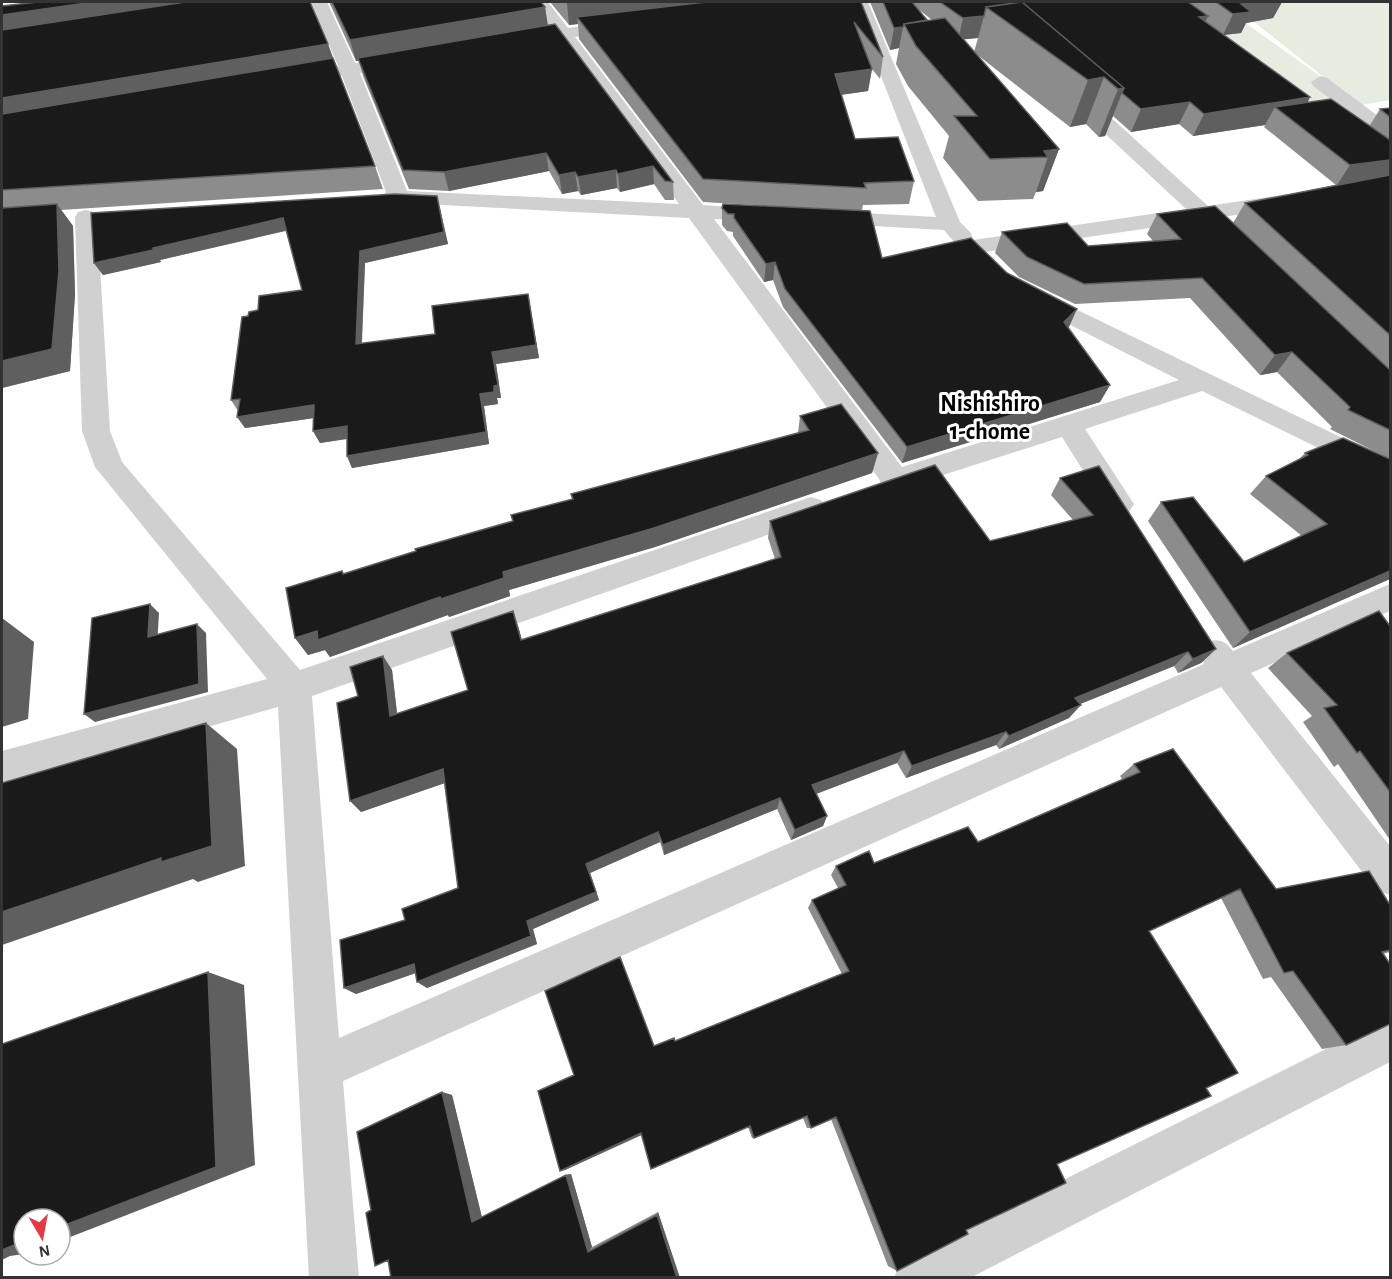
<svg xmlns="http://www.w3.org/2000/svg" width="1392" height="1279" viewBox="0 0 1392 1279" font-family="'Alegreya Sans',sans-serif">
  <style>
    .green { fill: #e6ecdf }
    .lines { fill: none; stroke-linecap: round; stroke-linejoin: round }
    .street { fill: #d0d0d0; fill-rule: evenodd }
    .wall { fill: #8c8c8c; fill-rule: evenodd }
    .shaded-wall { fill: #5f5f5f }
    .building { fill: #1a1a1a; stroke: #5f5f5f; stroke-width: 1.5 }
    .labels { text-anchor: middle; stroke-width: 6; stroke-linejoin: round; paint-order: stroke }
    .neighbourhood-label { font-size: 24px; font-weight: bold; fill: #000; stroke: #fff }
  </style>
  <rect width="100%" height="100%" fill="#fff"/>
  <path class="green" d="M1171 2H1216L1345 94 1229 2H1390V100L1361 105 1390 165Z"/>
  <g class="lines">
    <path class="street" d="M311 2H327L355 63 405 55 414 60 405 65 360 73 407 191 679 204 559 39 517 45 508 40 517 35 552 30 532 2H548L568 28 624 20 630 21 633 25 630 29 575 37 703 205 774 210 777 215 774 220 766 222 714 219 902 467 1179 380 1025 302 1022 297 1025 292 1034 289 1390 461V483L1202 391 1085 429 1134 504 1129 512 1119 515 1109 512 1062 437 893 491 883 488 879 479 689 218 385 202 382 197 386 192 342 76 296 85 287 79 289 75 338 66Z
      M852 2H868L960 222 971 233 973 240 1186 209 1069 100 1066 96 1076 90 1083 92 1208 206 1288 194 1296 196 1299 201 1296 206 1288 208 1221 217 1243 240 1240 245C1222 249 1211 232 1198 221L972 254 964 252 961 247 962 245 955 243 944 230 819 223 816 218 819 213 827 211 936 217Z
      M1320 76 1327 78 1390 125V140L1383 138 1313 86 1311 82Z
      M86 210 94 212 97 217 110 431 122 462 300 670 811 497 821 500 826 508 821 516 312 696 339 1038 1204 664 1198 653 1203 643C1217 638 1224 639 1233 651L1390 584V611L1251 673 1390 846V895L1376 890 1221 687 343 1081 359 1278H309L278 707 2 785V751L267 679 95 467 82 431 75 217 78 212Z
      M1390 1017V1062L970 1278H894L901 1261Z"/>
  </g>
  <path class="wall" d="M329 2H541L545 7 548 25 673 182 674 200H665L654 184 620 192 617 188 581 195 578 191 562 194 549 171 449 191 409 189 363 76 359 61H356Z
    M550 2H861L883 57 880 79 872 69 868 91 841 95 855 139 914 181 909 204 863 205 862 210 882 258 1007 273 1069 327 1068 328 1110 385 1100 402 902 463 783 307 773 280 764 282 733 236V232L727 231 722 225V208L824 209 703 202 579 39 578 24 569 25Z
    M870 2H1282L1273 18 1246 23 1241 33 1223 35 1310 97 1308 102 1370 125 1380 109 1390 108V459L1330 429 1332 427 1277 372 1260 375 1190 298 1075 304 1019 277 995 253 1002 232 1088 246 1153 241 1147 234 1157 214 1233 223 1245 203 1336 185 1264 127 1265 125 1193 136 1179 124 1131 132 1113 116 1105 136 1099 137 1086 124 1070 127 975 53 1059 149 1043 191 1036 192 1033 199 978 201 943 158 949 136 908 86 896 64 899 48 890 50ZM917 8 932 20H927ZM978 38 974 52 963 39Z
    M2 6 328 44 375 166 383 189 61 210 73 226 75 294 70 371 2 388Z
    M440 208 448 244 365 263 362 344 435 334 528 294 539 358 496 364 501 398H497L498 404 484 406 489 444 352 468 347 456V439L320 443 313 431 314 418 245 428 238 411 231 400 248 316 258 310 302 290 286 231 160 260 161 262 103 275 94 263 91 213Z
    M800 416 878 453 872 473 655 547 509 590 510 596 449 617 448 615 330 657 325 650 308 655 295 638 342 571 345 574 513 521 572 499 571 494 798 433Z
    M1305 453 1390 459V579L1233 648 1148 521 1161 502 1244 562 1302 536 1250 494 1266 476 1299 459Z
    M1060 478 1216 649 1201 663 1178 673 1174 666 1080 704 1069 718 999 749 996 745 906 778 897 763 816 794 827 816 823 826 791 840 777 809 664 855 660 842 590 873 599 900 533 929 537 944 427 988 416 973 356 994 344 988 405 920 458 888 444 783 361 812 358 696 383 656 392 670 397 714 468 690 518 626 522 640 775 559 768 538 770 521 990 541 1073 520 1051 495Z
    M1390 626V840L1347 777 1338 764 1334 767 1303 722 1312 716 1268 668 1287 653Z
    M1134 764 1276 889 1390 905V952L1383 954 1346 1045 1322 1049 1271 977 1263 979 1221 898 1149 931 1206 1088 1057 1164 966 1230 897 1271 888 1266 831 1119 811 1128H807L803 1118 752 1138 748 1127 642 1134 565 1170 560 1171 654 1046 675 1041 842 974 808 908 812 900 838 888 831 875 836 866 874 863 978 842 1122 779 1120 776Z
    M442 1092 452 1095 482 1217 566 1175 571 1174 592 1247 658 1212 680 1278 388 1261 371 1210Z"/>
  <path class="shaded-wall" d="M93 2H238L2 40V15Z
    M583 2H759L577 17 578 24 569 25 567 3Z
    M1258 2H1282L1273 18 1246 23 1241 33 1223 35 1233 14 1241 4Z
    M545 7 548 28 356 61 350 40Z
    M984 16 978 38 958 40 963 18Z
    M1208 16 1198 38 1199 17Z
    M903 27 899 48 890 50 894 28Z
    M328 44 335 65 2 124V98Z
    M872 69 868 91 832 96 835 74Z
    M1104 77 1086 124 1070 127 1088 80Z
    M1124 88 1105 136 1099 137 1118 89Z
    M1310 97 1298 120 1275 107 1265 125 1193 136 1204 114Z
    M1190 102 1179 124 1131 132 1141 109Z
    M1059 149 1043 191 1036 192 1048 157 1044 151Z
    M546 153 549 171 449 191 444 172Z
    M1390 160V177L1337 185 1350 165Z
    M653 166 654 184 620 192 618 174Z
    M616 170 617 188 581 195 578 177Z
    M575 172 578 191 562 194 559 175Z
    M437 196 448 244 365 263 361 356 356 344 360 251Z
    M57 204 73 226 75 294 70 371 2 388V361Z
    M283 218 288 230 160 260 161 262 103 275 94 263 153 248Z
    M775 262 773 280 764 282 766 264Z
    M528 294 539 358 496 364 501 398H497L498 404 484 406 489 444 352 468 347 456 480 394 494 386 492 352Z
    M1077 309 1069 327 1056 339 1064 322Z
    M1292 352 1277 372 1260 375 1275 355Z
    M1110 385 1100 402 902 463 907 447Z
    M314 405 321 417 245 428 237 417Z
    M347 426 352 438 320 443 313 431Z
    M878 453 872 473 655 547 509 590 510 596 449 617 448 615 330 657 325 650 308 655 295 638Z
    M1390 571V579L1233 648 1250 632Z
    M150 604 159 613 157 646 148 637Z
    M513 611 518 626 526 655 521 640Z
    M2 618 34 642 28 719 2 727Z
    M197 624 206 633 208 692 95 722 84 714Z
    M1216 649 1201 663 1178 673 1193 659Z
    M1188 652 1174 666 1063 711 1075 698Z
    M383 656 392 670 399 730 390 716Z
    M1081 705 1069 718 999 749 1009 736Z
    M206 723 237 749 245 866 198 882 193 879 2 945V912Z
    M1006 732 996 745 906 778 912 766Z
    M904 751 897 763 808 797 812 785Z
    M443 769 451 781 361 812 350 801Z
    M780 798 777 809 664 855 663 845Z
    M827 816 823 826 791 840 795 830Z
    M658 832 660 842 590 873 599 900 533 929 537 944 427 988 417 982 527 921 586 864Z
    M414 964 424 970 356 994 344 988Z
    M208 972 244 985 255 1165 60 1241V1227Z
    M442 1092 452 1095 482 1218 472 1222Z
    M641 1133 644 1134 565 1170 560 1171Z
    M571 1174 592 1247 588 1252 566 1175Z
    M658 1212 680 1278H677L657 1215Z
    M24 1241V1254L10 1256 2 1260V1250Z"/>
  <path class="building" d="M38 2H93L2 15V6Z
    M185 2H310L328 44 2 98V30Z
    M332 2H541L545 7 350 40Z
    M706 2H861L883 57 854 22 872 69 835 74 855 139 898 137 914 181 864 183 866 188 703 179 577 17Z
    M883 2H912L927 20 904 24 903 27 894 28Z
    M940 2H1188L1208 16 1199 17 1310 97 1204 114 1190 102 1141 109 1122 93 1124 88 1022 2 986 7 984 16 963 18Z
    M1022 2 1124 88 1118 89 1104 77 1088 80 986 7Z
    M1216 2H1258L1241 4 1251 12 1233 14Z
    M945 18 1059 149 1044 151 1048 157 990 159 954 116H977L916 46 904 24Z
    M555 24 673 182 665 181 653 166 618 174 616 170 578 177 575 172 559 175 546 153 444 172 403 170 358 58Z
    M333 58 375 166 2 190V114Z
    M1331 99 1390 140V160L1350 165 1275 107Z
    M1390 108V117L1380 109Z
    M1390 175V335L1245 203Z
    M395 194 437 196 444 232 360 251 356 344 435 334 432 306 528 294 536 345 492 352 498 385 494 386V392L480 394 486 432 347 456V426L313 431 314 405 237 417 240 399 231 400 242 317 248 316 249 312 258 310 259 296 302 290 283 218 153 248V250L94 263 91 213Z
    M57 204 59 271 52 349 2 361V208Z
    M723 204 870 211 882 258 971 238 1007 273 1077 309 1064 322 1110 385 907 447 785 289 775 262 766 264 734 218V214H728L722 208Z
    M1215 206 1390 370V430L1348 410 1350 407 1292 352 1275 355 1202 278 1084 284 1027 257 1002 232 1067 223 1088 246 1181 239 1157 214Z
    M841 404 878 453 654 528 503 572 504 578 441 599 440 597 318 640 317 631 295 638 286 588 342 571 343 574 416 551 415 549 513 521 511 515 573 499 571 494 809 430 800 416Z
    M1343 438 1390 459V571L1250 632 1161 502 1193 497 1244 562 1327 524 1266 476 1308 455 1305 453Z
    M935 465 990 541 1093 515 1060 478 1099 466 1216 649 1193 659 1188 652 1075 698 1081 705 1009 736 1006 732 912 766 904 751 812 785 827 816 795 830 780 798 663 845 658 832 586 864 596 892 527 921 531 936 417 982 414 964 344 988 340 940 405 920 402 909 458 888 443 769 350 801 337 703 358 696 350 667 383 656 390 716 468 690 451 632 513 611 521 640 781 557 770 521Z
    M150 604 148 637 197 624 199 684 84 714 92 618Z
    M1379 611 1390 626V792L1360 751 1357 753 1324 708 1337 705 1287 653Z
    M206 723 212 846 161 862V858L2 912V783Z
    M1173 749 1276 889 1369 871 1390 905V950L1382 952 1390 964V1024L1346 1045 1293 971 1284 973 1240 889 1149 931 1238 1073 1206 1088 1211 1096 1057 1164 1066 1183 966 1230 968 1234 897 1271 836 1117 811 1128 807 1116 754 1138 750 1126 651 1169 641 1133 560 1171 538 1091 574 1075 545 991 620 957 654 1046 674 1038 675 1041 849 971 812 900 846 885 836 866 869 851 874 863 968 827 978 842 1140 772 1134 764Z
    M208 972 216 1167 60 1227V1219H24V1241L2 1250V1044Z
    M442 1092 472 1222 566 1175 588 1252 657 1215 677 1278H391L388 1260 375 1266 366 1213 371 1210 357 1132Z"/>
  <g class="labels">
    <g class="neighbourhood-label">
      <text x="990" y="411">Nishishiro<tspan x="990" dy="28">1-chome</tspan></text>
    </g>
  </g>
  <rect width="1392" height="1279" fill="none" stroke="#333333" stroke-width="6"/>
  <g transform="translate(42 1237) rotate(170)"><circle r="28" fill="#ffffff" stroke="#adadad" stroke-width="1.5"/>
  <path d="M0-4.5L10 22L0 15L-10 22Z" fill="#e63946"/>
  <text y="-9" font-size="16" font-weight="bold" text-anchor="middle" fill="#333333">N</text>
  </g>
</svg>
